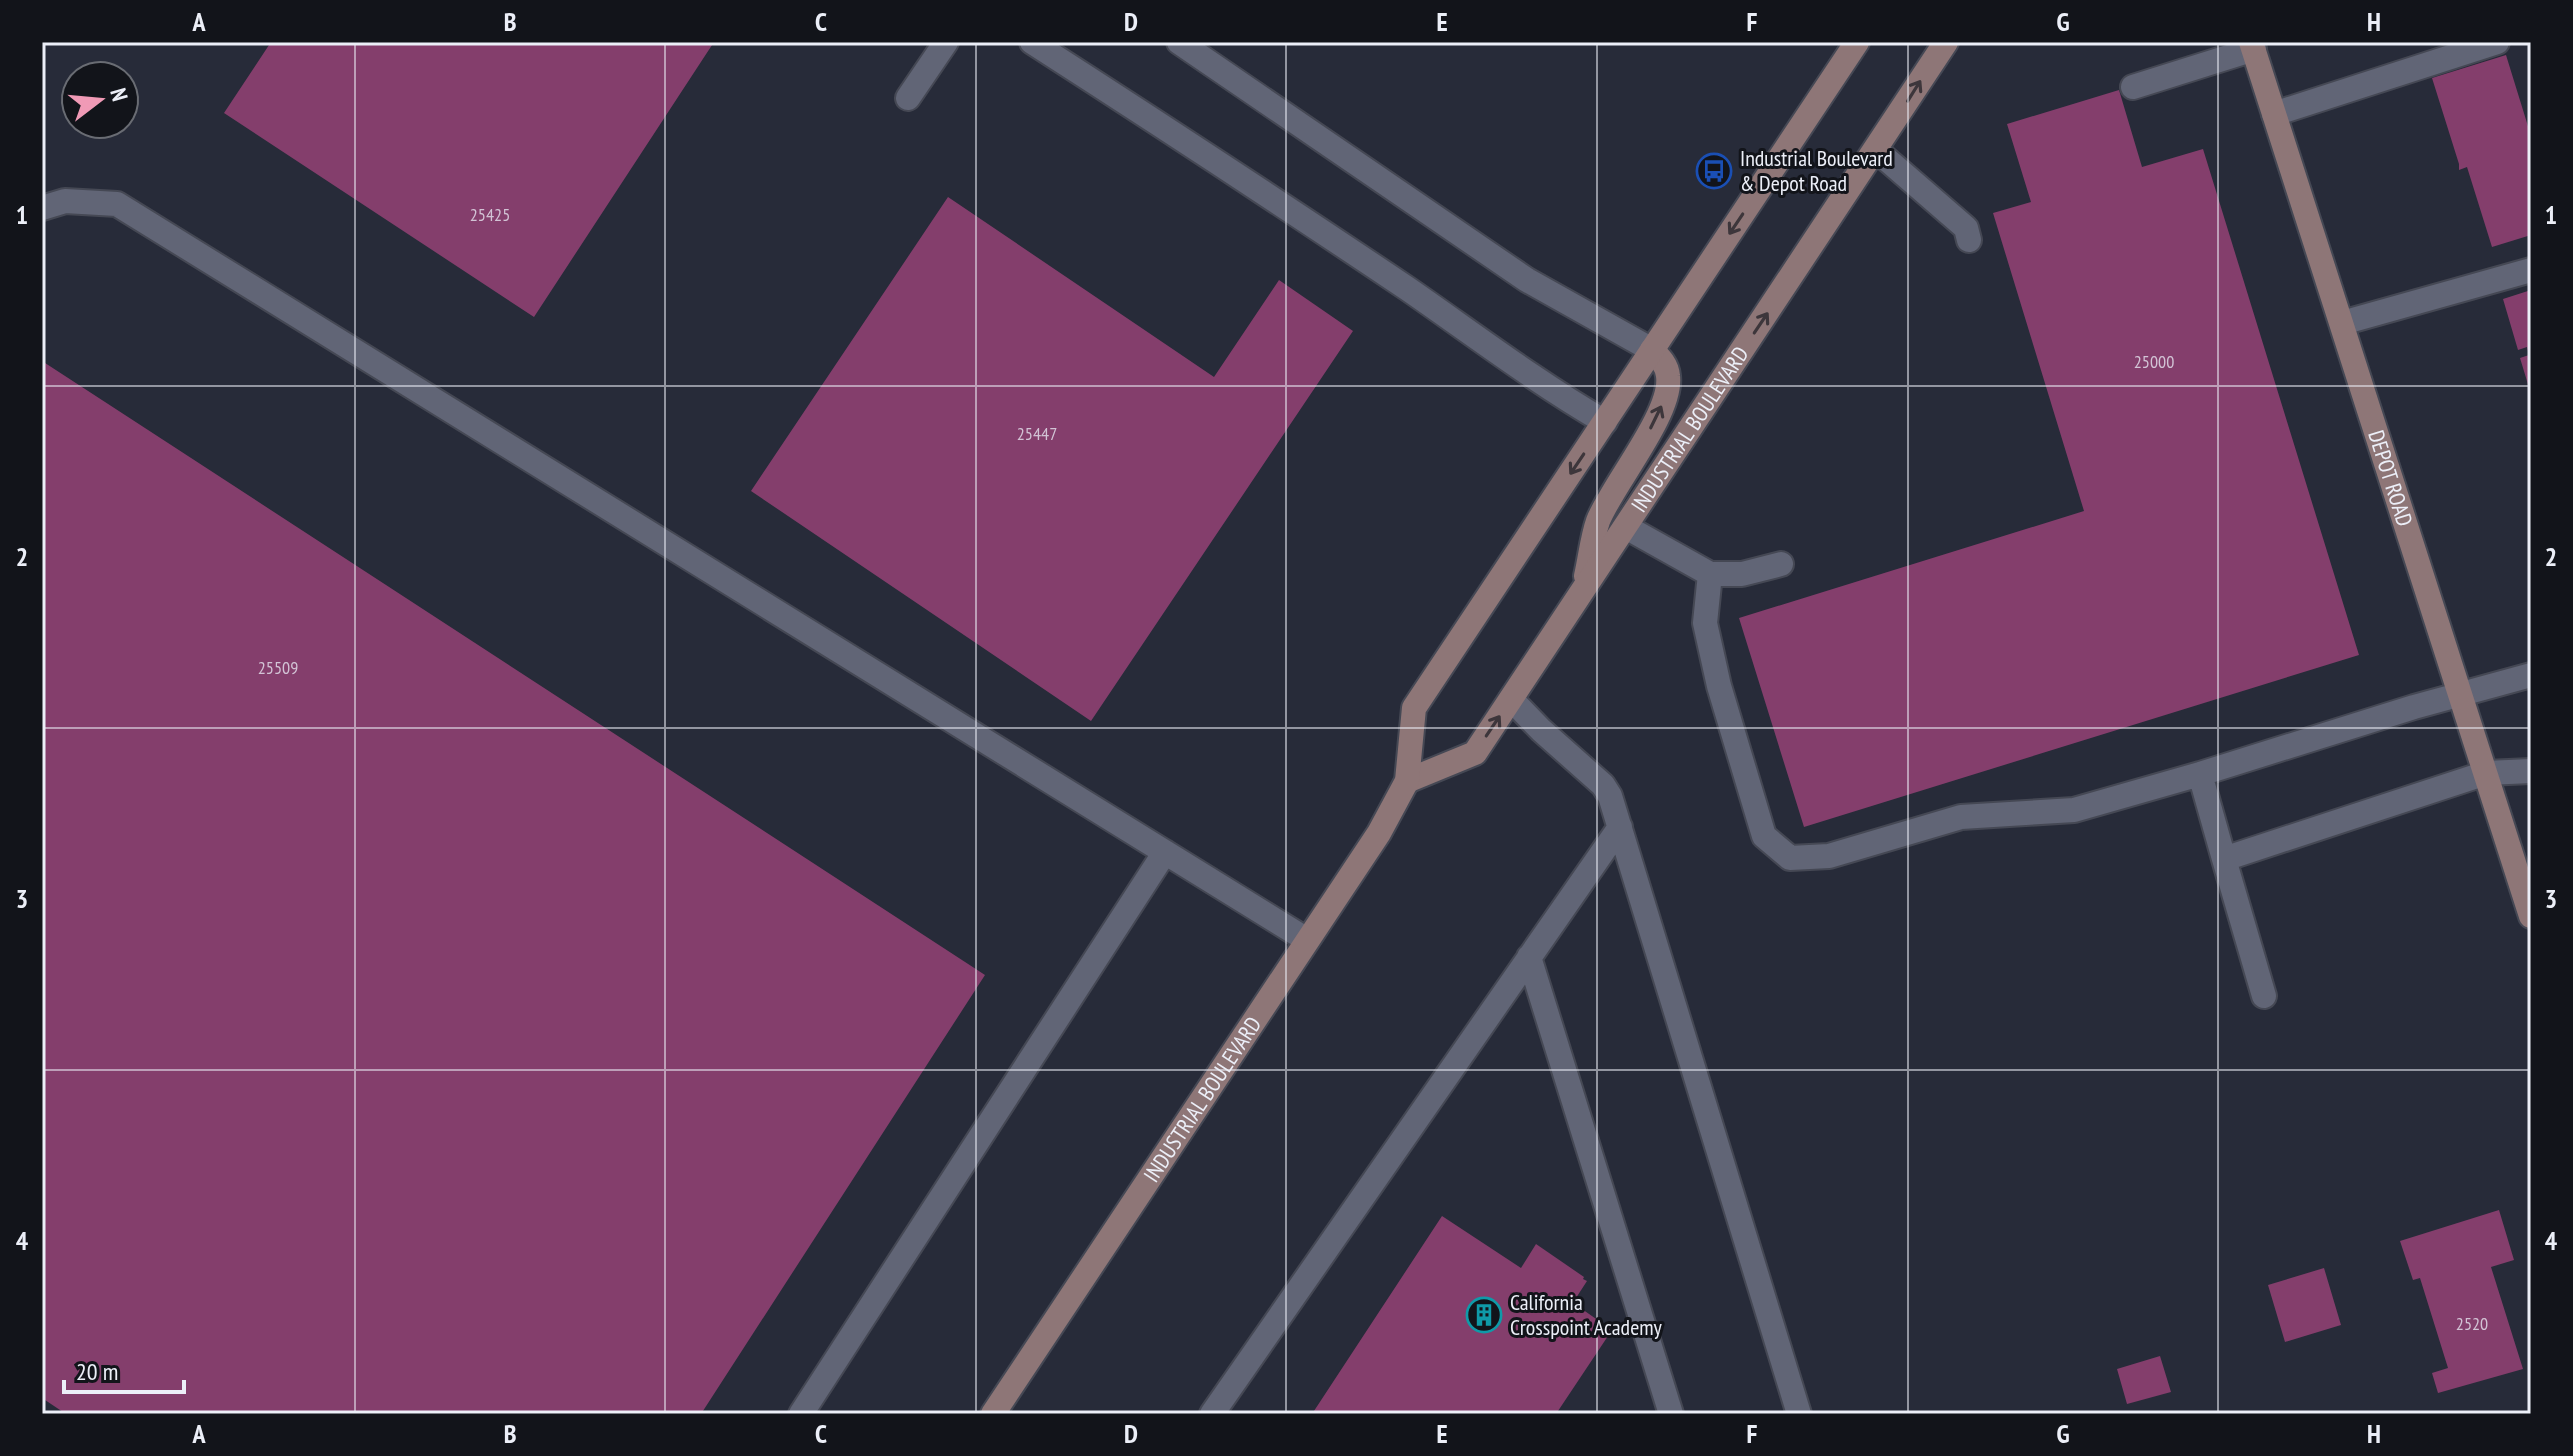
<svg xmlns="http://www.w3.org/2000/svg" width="2573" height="1456" viewBox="0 0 2573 1456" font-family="'PT Sans Narrow',sans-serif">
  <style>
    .building { fill: #843e6c }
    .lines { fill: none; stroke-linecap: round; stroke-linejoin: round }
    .lane-casing { stroke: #454854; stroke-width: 28 }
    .secondary-casing { stroke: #454854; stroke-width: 28 }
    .lane { stroke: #616576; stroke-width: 24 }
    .secondary { stroke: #8e7677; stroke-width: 24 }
    .oneway { stroke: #3d363b }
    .grid { fill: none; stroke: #eceff8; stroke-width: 2; stroke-opacity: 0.55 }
    .labels { text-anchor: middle; stroke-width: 6; stroke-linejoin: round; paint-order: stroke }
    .number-label { font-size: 18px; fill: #d2c3d5 }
    .poi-label { font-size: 22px; fill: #eceff8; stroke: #12141a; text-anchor: start }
    .street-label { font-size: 22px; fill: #eceff8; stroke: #12141a }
    .neatline { fill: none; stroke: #eceff8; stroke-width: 3 }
    .grid-label { font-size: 26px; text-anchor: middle; font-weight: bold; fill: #eceff8 }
  </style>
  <rect width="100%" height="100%" fill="#272b39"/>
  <path class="building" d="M271 42H714L534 317 224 113Z
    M2506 55 2531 136V235L2492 247 2467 167 2459 170V164L2432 78Z
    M2119 90 2142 167 2203 149 2359 655 1804 827 1739 618 2084 511 1993 213 2031 202 2007 124Z
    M948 197 1214 377 1279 280 1353 331 1091 721 751 491Z
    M2531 290V391H2530L2520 358 2529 355 2527 347 2518 350 2503 299Z
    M42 361 985 975 701 1414H66L42 1398Z
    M2499 1210 2514 1260 2491 1267 2523 1369 2438 1393 2432 1373 2448 1368 2420 1278 2413 1280 2400 1241Z
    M1442 1216 1521 1268 1536 1244 1584 1277 1583 1279 1587 1281 1576 1298 1572 1296 1569 1300 1612 1330 1556 1414H1312Z
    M2324 1268 2341 1325 2285 1342 2268 1285Z
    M2160 1356 2171 1392 2127 1404 2117 1369Z"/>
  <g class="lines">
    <g class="lane-casing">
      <path id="lane" d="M1032 42C1158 123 1283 205 1408 289 1473 334 1536 382 1605 422
        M1179 42 1527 280 1652 350
        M2133 87 2254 49
        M908 98 946 42
        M2274 114 2497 42
        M1876 150 1966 228 1969 240
        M42 208 65 201 117 204 1307 940
        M2342 323 2531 270
        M1626 527 1710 574H1742L1781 564
        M1710 574 1705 623 1719 686 1764 836 1790 858 1829 856 1961 817 2074 810 2200 774 2414 707 2531 675
        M1511 699 1541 730 1603 785 1610 796 1799 1414
        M2200 774 2224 859
        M1529 957 1671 1414
        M2264 996 2224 859 2486 773 2531 771
        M801 1414 1165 852
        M1212 1414 1620 827"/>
    </g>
    <g class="secondary-casing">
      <g id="secondary">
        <path id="s1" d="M2251 42 2531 916"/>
        <path d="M1586 576C1590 559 1592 538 1598 521 1612 485 1673 413 1668 376 1667 365 1660 358 1652 350"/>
        <path id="s2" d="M1407 781 1475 753 1946 42"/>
        <path id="s3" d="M993 1414 1379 833 1407 781 1414 708 1857 42"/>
      </g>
    </g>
    <use href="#lane" class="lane"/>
    <use href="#secondary" class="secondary"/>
  </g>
  <defs><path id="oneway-shaft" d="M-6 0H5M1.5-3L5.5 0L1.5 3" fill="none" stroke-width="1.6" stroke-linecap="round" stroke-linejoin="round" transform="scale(2)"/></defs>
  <g class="oneway">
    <use href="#oneway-shaft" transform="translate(1914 91) rotate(-58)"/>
    <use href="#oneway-shaft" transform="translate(1736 224) rotate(124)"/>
    <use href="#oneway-shaft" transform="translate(1761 323) rotate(-56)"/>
    <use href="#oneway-shaft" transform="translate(1656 417) rotate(-64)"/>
    <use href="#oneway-shaft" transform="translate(1577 464) rotate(124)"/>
    <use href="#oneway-shaft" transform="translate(1493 726) rotate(-56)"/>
  </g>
  <path class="grid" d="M355 42V1414M665 42V1414M976 42V1414M1286 42V1414M1597 42V1414M1908 42V1414M2218 42V1414M42 386H2531M42 728H2531M42 1070H2531"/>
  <defs>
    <g id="bus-ring" transform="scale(1.8)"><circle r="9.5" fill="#12141a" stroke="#1a4fb4" stroke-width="1.5"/><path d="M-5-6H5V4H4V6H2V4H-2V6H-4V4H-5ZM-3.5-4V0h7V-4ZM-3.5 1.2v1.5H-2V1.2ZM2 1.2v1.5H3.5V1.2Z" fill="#1a4fb4"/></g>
    <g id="building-ring" transform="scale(1.8)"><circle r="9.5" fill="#12141a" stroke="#0f9aa8" stroke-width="1.5"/><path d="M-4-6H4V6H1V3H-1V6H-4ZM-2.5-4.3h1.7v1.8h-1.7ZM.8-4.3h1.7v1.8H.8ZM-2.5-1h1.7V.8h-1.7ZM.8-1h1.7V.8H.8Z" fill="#0f9aa8"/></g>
  </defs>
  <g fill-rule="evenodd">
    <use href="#bus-ring" x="1714" y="171"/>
    <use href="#building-ring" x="1484" y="1315"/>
  </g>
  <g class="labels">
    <g class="number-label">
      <text x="490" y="221">25425</text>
      <text x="2154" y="368">25000</text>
      <text x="1037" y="440">25447</text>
      <text x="278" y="674">25509</text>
      <text x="2472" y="1330">2520</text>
    </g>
    <g class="poi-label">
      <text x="1740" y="166">Industrial Boulevard<tspan x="1740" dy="25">&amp; Depot Road</tspan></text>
      <text x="1510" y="1310">California<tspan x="1510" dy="25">Crosspoint Academy</tspan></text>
    </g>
    <g class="street-label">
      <text dy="8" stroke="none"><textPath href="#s2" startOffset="462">INDUSTRIAL BOULEVARD</textPath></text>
      <text dy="8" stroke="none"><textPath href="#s1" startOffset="458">DEPOT ROAD</textPath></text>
      <text dy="8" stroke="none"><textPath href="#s3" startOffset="378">INDUSTRIAL BOULEVARD</textPath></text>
    </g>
  </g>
  <rect width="2573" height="1456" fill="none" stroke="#12141a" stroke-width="88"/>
  <g transform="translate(100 100) rotate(74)"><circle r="38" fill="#12141a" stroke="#696c73" stroke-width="2"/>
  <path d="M0-6L14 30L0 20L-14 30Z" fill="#f09ab6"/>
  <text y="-12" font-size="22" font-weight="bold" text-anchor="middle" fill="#eceff8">N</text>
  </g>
  <path d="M64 1380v12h120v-12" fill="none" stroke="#eceff8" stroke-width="4"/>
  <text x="76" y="1380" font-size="24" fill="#eceff8" stroke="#12141a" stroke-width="6" paint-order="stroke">20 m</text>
  <rect x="44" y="44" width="2485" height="1368" class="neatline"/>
  <g class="grid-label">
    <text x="199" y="31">A</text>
    <text x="510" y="31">B</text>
    <text x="821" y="31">C</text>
    <text x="1131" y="31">D</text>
    <text x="1442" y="31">E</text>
    <text x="1752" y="31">F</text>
    <text x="2063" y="31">G</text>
    <text x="2374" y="31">H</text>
    <text x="22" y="224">1</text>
    <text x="2551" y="224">1</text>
    <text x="22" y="566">2</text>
    <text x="2551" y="566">2</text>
    <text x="22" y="908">3</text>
    <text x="2551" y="908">3</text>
    <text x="22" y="1250">4</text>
    <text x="2551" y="1250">4</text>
    <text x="199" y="1443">A</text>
    <text x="510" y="1443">B</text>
    <text x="821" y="1443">C</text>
    <text x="1131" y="1443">D</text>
    <text x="1442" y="1443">E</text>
    <text x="1752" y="1443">F</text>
    <text x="2063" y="1443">G</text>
    <text x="2374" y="1443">H</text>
  </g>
</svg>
